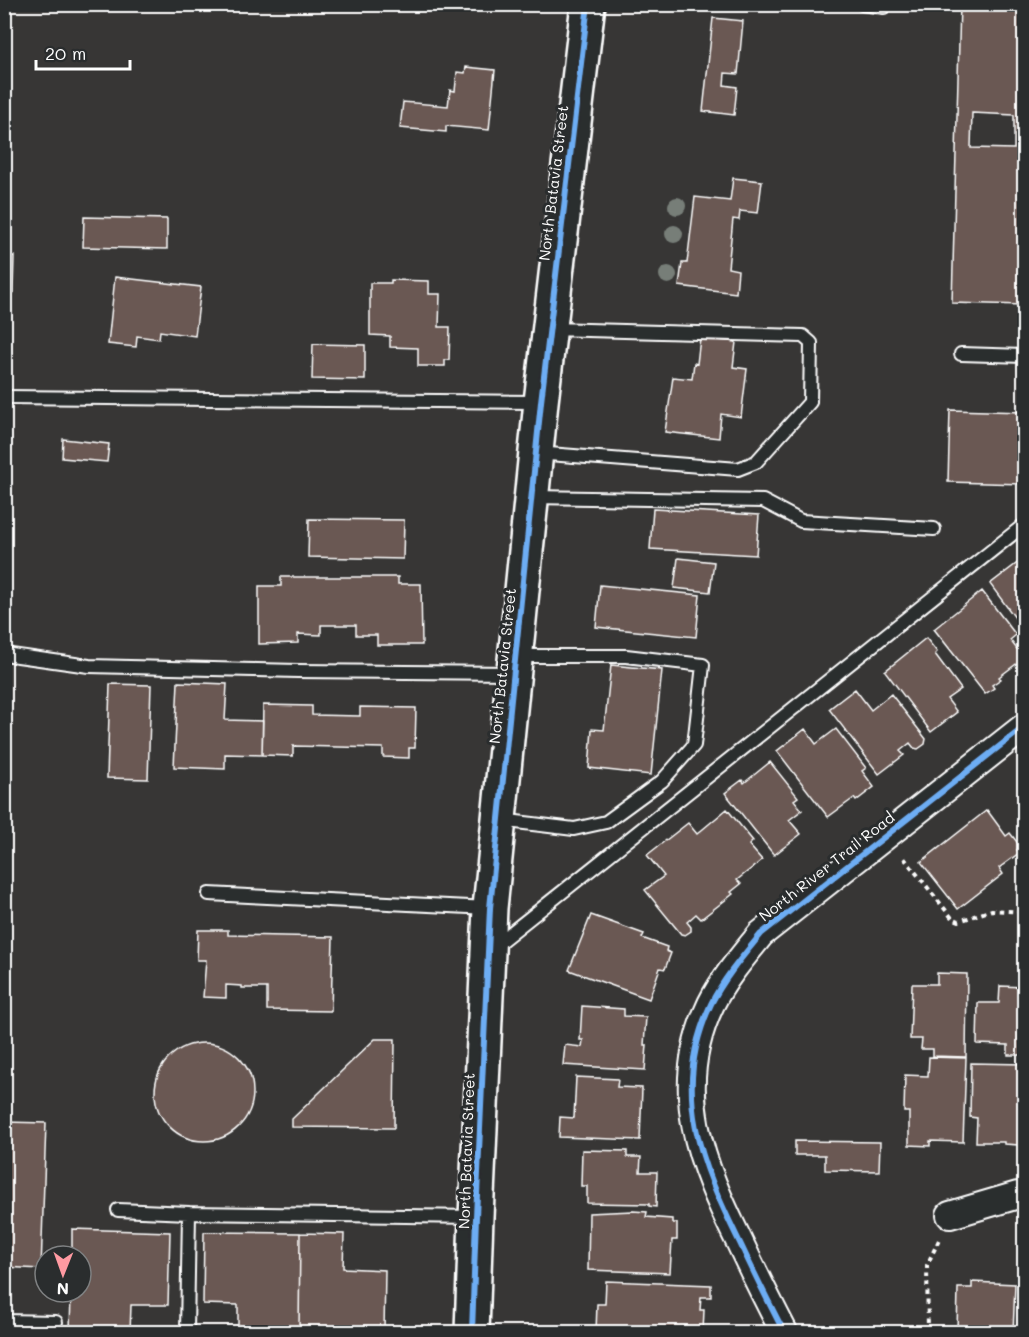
<svg xmlns="http://www.w3.org/2000/svg" width="1029" height="1337" viewBox="0 0 1029 1337" font-family="Mali,sans-serif">
  <style>
    .building { fill: #6a5853; stroke: #fff; stroke-width: 1.5; fill-rule: evenodd }
    .lines { fill: none; stroke-linecap: round; stroke-linejoin: round }
    .lane-casing { stroke: #fff; stroke-width: 16 }
    .street-casing { stroke: #fff; stroke-width: 30 }
    .secondary-casing { stroke: #fff; stroke-width: 38 }
    .path { stroke: #fff; stroke-width: 4; stroke-dasharray: 4.5 4.5; stroke-linecap: butt }
    .lane { stroke: #2a2d2e; stroke-width: 12 }
    .street { stroke: #2a2d2e; stroke-width: 26 }
    .secondary { stroke: #2a2d2e; stroke-width: 33 }
    .cycleway-casing { stroke: #2a2d2e; stroke-width: 10 }
    .cycleway { stroke: #6dadf4; stroke-width: 6 }
    .tree { fill: #777e78 }
    .labels { text-anchor: middle; stroke-width: 6; stroke-linejoin: round; paint-order: stroke }
    .street-label { font-size: 15px; fill: #fff; stroke: #2a2d2e }
  </style>
  <rect width="100%" height="100%" fill="#373635"/>
  <filter id="ink" filterUnits="userSpaceOnUse"><feTurbulence type="fractalNoise" baseFrequency=".0167" numOctaves="2"/><feDisplacementMap in="SourceGraphic" scale="12" xChannelSelector="R" yChannelSelector="G"/><feConvolveMatrix kernelMatrix="1 2 1 2 8 2 1 2 1" color-interpolation-filters="sRGB"/></filter>
  <g filter="url(#ink)">
    <path class="building" d="M960 4H1024V305L952 303ZM972 113 1014 115V149L971 148Z
      M713 18 743 21 738 74 725 73 724 85 737 87 734 115 703 111Z
      M466 67 495 70 489 130 446 126V132L400 128 403 102 448 106 450 90 455 91 457 72 465 73Z
      M733 178 762 181 758 213 740 211 739 220 733 219 728 268 738 270 736 293 679 286 682 263H687L695 197 730 201Z
      M84 217 167 219V249L83 247Z
      M4 256H14L13 293H4Z
      M115 277 201 287 195 336 160 331 159 339 137 336 136 347 108 344Z
      M391 280 429 281V294H440L439 327H450L449 360H445V366H418V348L390 347V336L370 335V283H391Z
      M700 338 736 342 733 367 747 369 741 417 721 414 719 438 665 432 673 377 692 379 694 363 697 364Z
      M313 344 365 345V380L312 379Z
      M950 410 1024 412V484L948 482Z
      M63 439 109 444 107 462 62 458Z
      M653 509 759 515 756 555 650 549Z
      M309 519 404 520 403 559 308 557Z
      M678 558 714 562 710 592 674 588Z
      M1024 558V630L990 584Z
      M281 577H398V584H421L422 645H377V635H356V625H321V635L298 634V643L259 644V586H281Z
      M600 585 700 595 696 637 596 627Z
      M982 591 1016 635 1010 640 1024 658 999 677 1001 679 992 685 994 688 985 694 934 629Z
      M926 638 937 652 935 654 961 689 947 699 957 712 931 732 885 671Z
      M611 665 662 670 651 775 589 768 592 729 604 730Z
      M178 682 227 684 225 720 263 721 262 755 225 754V769L174 767Z
      M110 684 151 685 148 779 107 778Z
      M855 689 871 710 891 694 926 739 925 744 918 749 914 748 910 743 900 751 904 755 879 774 829 709Z
      M263 705 312 706V715L360 716V707L416 708 415 748H409V758L383 757V748L293 746V756L262 755Z
      M805 729 816 744 836 729 866 768 862 771 874 787 856 801 854 798 828 817 777 751Z
      M770 762 798 797 794 800 802 810 789 820 801 834 774 855 725 793 742 780 744 783Z
      M727 809 753 841 749 845 762 860 737 880 741 884 731 892 733 894 701 919 696 914 687 922 691 927V931L685 935 681 934 645 890 664 876 647 855 688 823 697 834Z
      M987 810 1006 836 1010 833 1021 847 1017 850 1019 853 999 868 1003 874 958 909 921 862Z
      M591 915 644 934 642 938 667 947 666 951 671 953 665 969 660 968 649 999 569 970Z
      M198 930H228V935L333 937 331 1011 267 1010V988H242V986L226 985V998L203 997 206 960H197Z
      M937 973 967 974 966 1057 933 1056V1049H921L922 1039H910L912 984H937Z
      M1000 986 1024 987V1055H1008V1045L977 1044 978 1003H999Z
      M582 1006 624 1009V1016L646 1017 644 1045H647L645 1070 563 1065 565 1045 582 1047 583 1040H580Z
      M375 1039H395L394 1128 292 1127V1119Z
      M155 1092a49 49 0 1 1 98 0a49 49 0 1 1-98 0Z
      M929 1057 966 1058 963 1142 930 1141V1146L909 1145V1112H904L905 1075 928 1076Z
      M971 1063 1024 1064V1147H1019V1145L1004 1144V1142H976L977 1118 970 1117Z
      M576 1077 618 1079 617 1087 642 1088 640 1140 559 1137 560 1117 574 1118Z
      M4 1122 46 1123 41 1269 4 1267Z
      M795 1141 880 1142 879 1171 825 1170V1155H795Z
      M582 1150 627 1151V1157H641L640 1172H657L656 1207 649 1206V1204L587 1203V1186H581Z
      M633 1211 647 1212 646 1217 672 1219V1223H677V1240H672L670 1273 588 1270 589 1213Z
      M72 1229 170 1232 168 1305H131L130 1332H70L71 1292H81V1256H72Z
      M204 1232 300 1233 299 1332H238V1305L203 1304Z
      M300 1233 344 1234 343 1268 385 1270 384 1332H299Z
      M606 1281 711 1285V1297H701L700 1310H704L703 1332H596L597 1304H605Z
      M972 1282 1015 1284 1013 1332H957L958 1288H972Z"/>
    <g class="lines">
      <g class="lane-casing">
        <path id="lane" d="M862 4 884 7
          M961 354 1024 356
          M4 397 540 402
          M536 453 738 469 756 462 810 402 811 343 803 336 551 329
          M533 497 763 501 801 521 934 529
          M4 654 89 666 298 671 513 673
          M500 820 574 829 606 822 662 781 694 745 703 665 626 656H517
          M209 894 489 908
          M492 948 1024 525
          M118 1210 189 1213 187 1332
          M189 1213 476 1217
          M4 1321 56 1322"/>
      </g>
      <g class="street-casing">
        <path id="street" d="M950 1215 1018 1195H1024
          M784 1332C769 1303 754 1273 740 1243 701 1164 670 1090 711 1004 724 978 743 956 761 934L1024 727"/>
      </g>
      <g class="secondary-casing">
        <path id="secondary" d="M472 1332 476 1217 490 908 541 402 588 4"/>
      </g>
      <path class="path" d="M904 858 952 918 959 921 992 910 1024 912
        M928 1332 927 1265 939 1240"/>
      <use href="#lane" class="lane"/>
      <use href="#street" class="street"/>
      <use href="#secondary" class="secondary"/>
      <g class="cycleway-casing">
        <path id="cycleway" d="M472 1332 476 1217 490 908 541 402 588 4
          M784 1332C769 1303 754 1273 740 1243 701 1164 670 1090 711 1004 724 978 743 956 761 934L1024 727"/>
      </g>
      <use href="#cycleway" class="cycleway"/>
    </g>
    <g class="tree">
      <circle cx="677" cy="206" r="9"/>
      <circle cx="674" cy="234" r="9"/>
      <circle cx="668" cy="275" r="9"/>
    </g>
  </g>
  <g class="labels">
    <g class="street-label">
      <text transform="translate(554 183) rotate(-83)" y="5">North Batavia Street</text>
      <text transform="translate(503 666) rotate(-84)" y="5">North Batavia Street</text>
      <text transform="translate(827 867) rotate(-38)" y="5">North River Trail Road</text>
      <text transform="translate(467 1151) rotate(-88)" y="5">North Batavia Street</text>
    </g>
  </g>
  <rect width="1029" height="1337" fill="none" stroke="#2a2d2e" stroke-width="24"/>
  <rect x="12" y="12" width="1005" height="1313" fill="none" stroke="#fff" stroke-width="2" filter="url(#ink)"/>
  <g transform="translate(63 1274) rotate(181)"><circle r="28" fill="#2a2d2e" stroke="#7f8182" stroke-width="1.5"/>
  <path d="M0-4.5L10 22L0 15L-10 22Z" fill="#ff9aa2"/>
  <text y="-9" font-size="16" font-weight="bold" text-anchor="middle" fill="#ffffff">N</text>
  </g>
  <path d="M36 60v9h94v-9" fill="none" stroke="#ffffff" stroke-width="3"/>
  <text x="45" y="60" font-size="18" fill="#ffffff" stroke="#2a2d2e" stroke-width="4.5" paint-order="stroke">20 m</text>
</svg>
